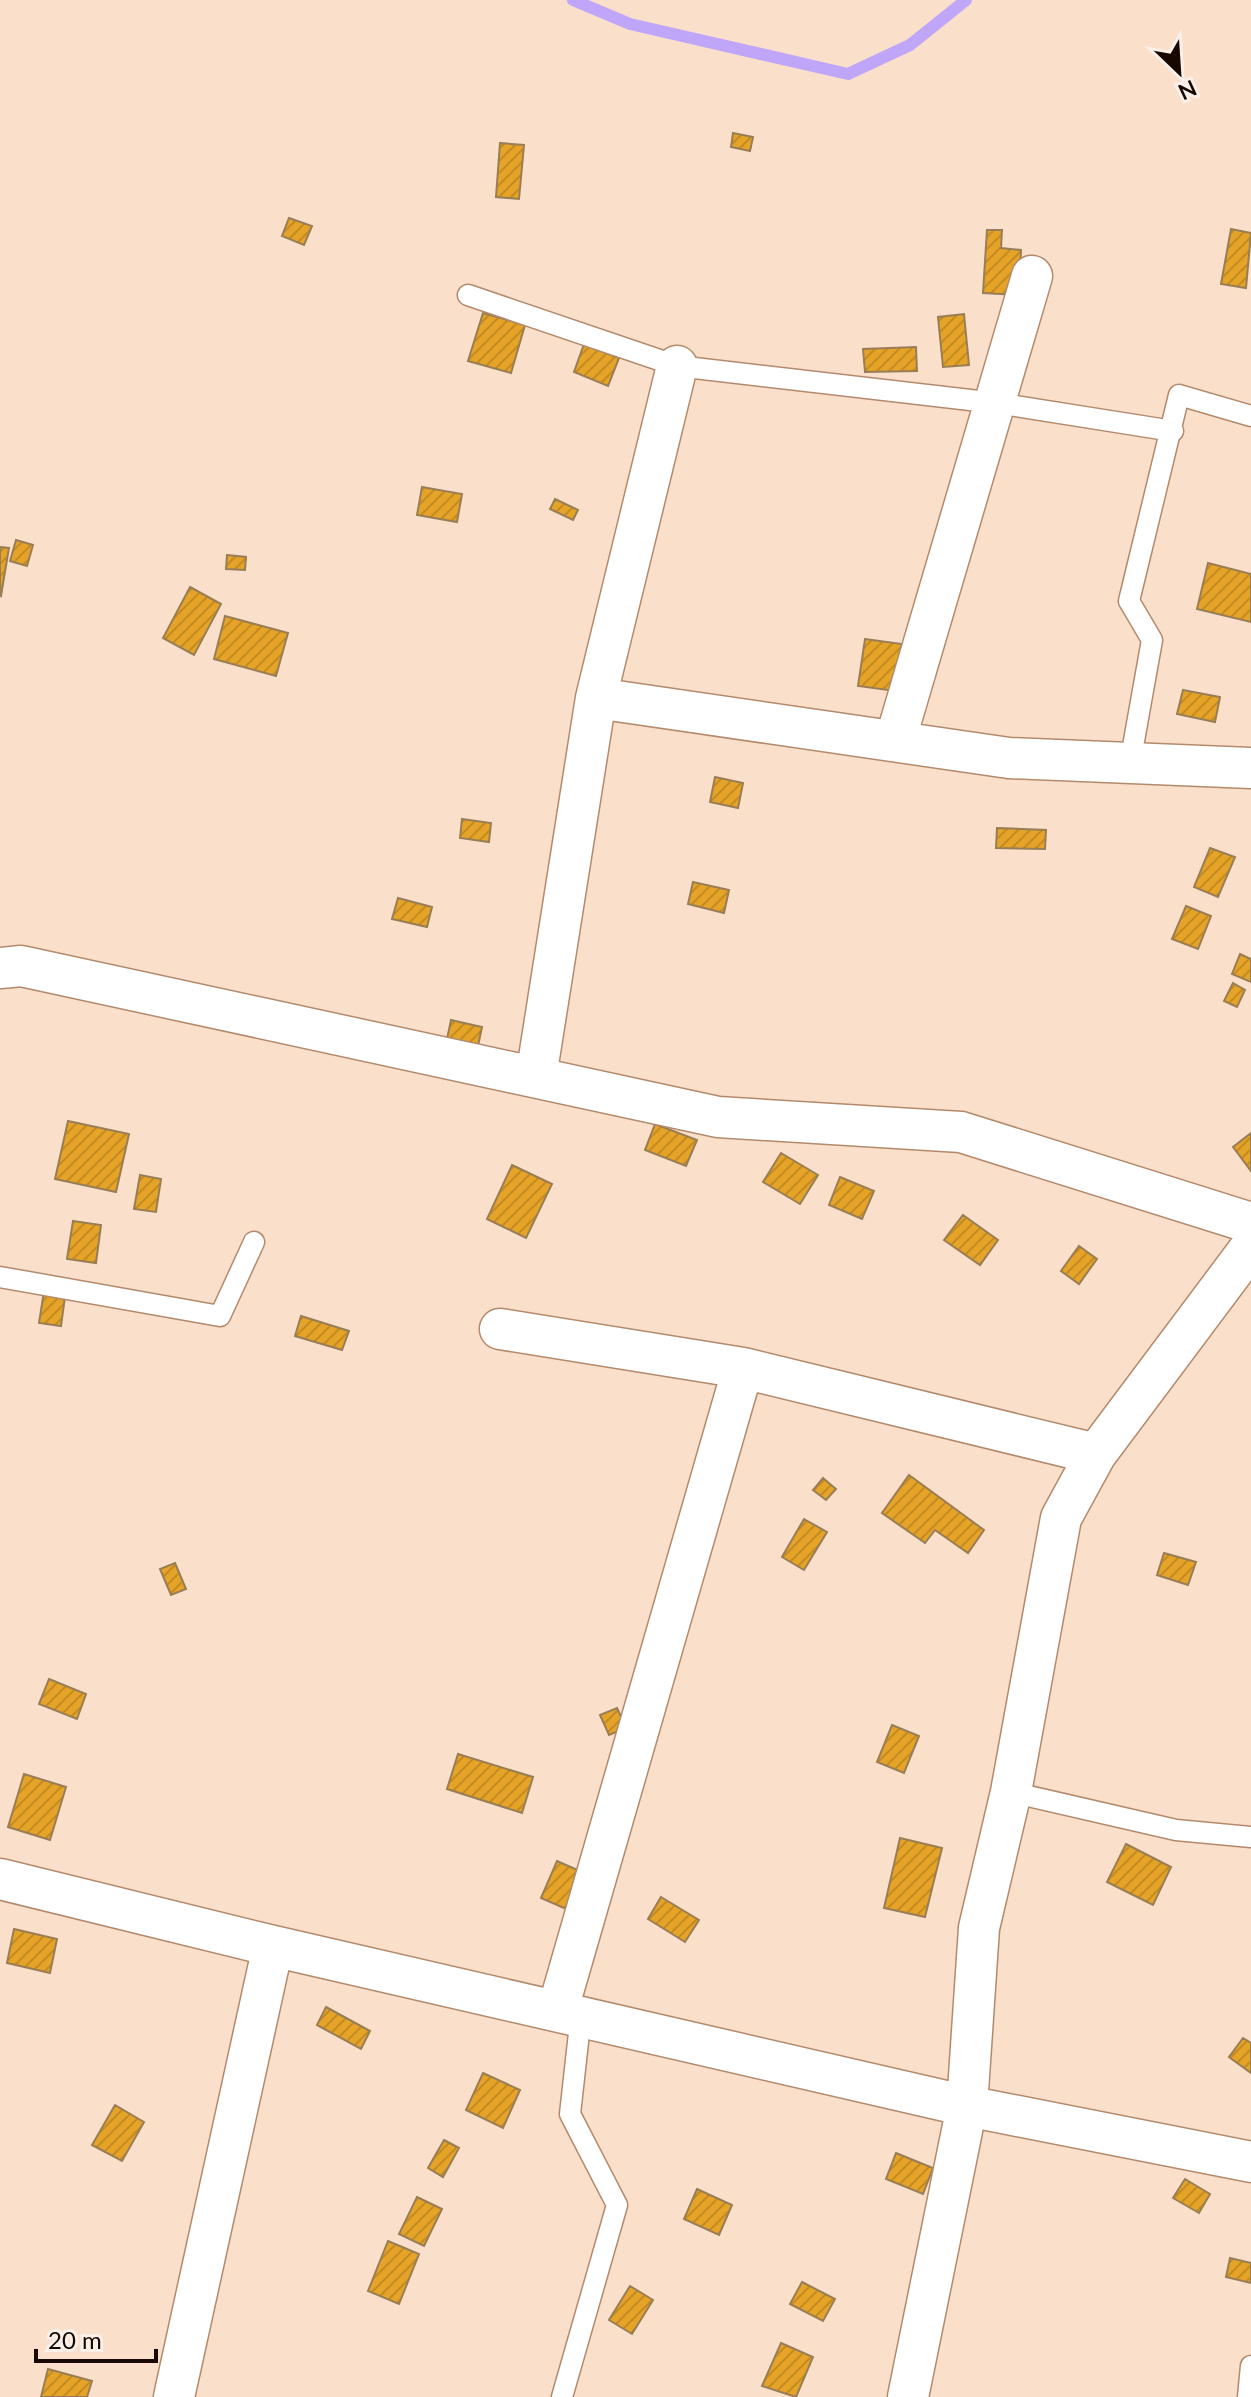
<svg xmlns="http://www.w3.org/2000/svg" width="1251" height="2397" font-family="Lato,sans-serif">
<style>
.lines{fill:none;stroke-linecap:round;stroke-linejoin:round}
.stream{stroke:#bfa6f9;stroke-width:12}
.building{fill:url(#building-hatch);stroke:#997e55;stroke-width:2}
.service-casing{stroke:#b38a6c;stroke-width:23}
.minor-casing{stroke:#b38a6c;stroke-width:43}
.service{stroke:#fff;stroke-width:20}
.minor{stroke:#fff;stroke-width:40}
</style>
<defs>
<pattern id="building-hatch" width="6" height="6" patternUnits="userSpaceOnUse" patternTransform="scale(2)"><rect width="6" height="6" fill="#e5a327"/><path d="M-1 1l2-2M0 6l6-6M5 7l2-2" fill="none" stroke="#c48b21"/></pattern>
</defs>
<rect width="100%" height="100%" fill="#fadfcb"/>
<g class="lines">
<path class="stream" d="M573,0L630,24L848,74L910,45L966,0"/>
</g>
<path class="building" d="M733,133L753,137L750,151L731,147Z
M500,143L524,145L519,199L496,197Z
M289,218L312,226L304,245L282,236Z
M1231,229L1251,233L1246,288L1221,284Z
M987,230H1002L1001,248L1021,250L1019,295L983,293Z
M483,313L525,325L511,373L468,361Z
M964,314L969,365L943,367L938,317Z
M584,344L619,358L608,386L574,372Z
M916,347L917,371L865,372L863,349Z
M422,487L462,494L457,522L417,515Z
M555,499L578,510L573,520L550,509Z
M16,540L33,545L27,566L10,561Z
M0,547L9,548L1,596L0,595Z
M227,555L246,557L245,570L226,569Z
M1208,563L1251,574V622L1197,609Z
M190,587L221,604L194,655L163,638Z
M225,616L288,633L276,676L214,659Z
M865,639L902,644L895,691L858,686Z
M1183,690L1220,697L1215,722L1177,714Z
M715,777L743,783L738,808L710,802Z
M462,819L491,823L489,842L460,838Z
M997,828L1046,830L1045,849L996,848Z
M1210,848L1235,857L1218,897L1194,887Z
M693,882L729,890L724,913L688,904Z
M398,898L432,907L427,927L392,919Z
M1186,906L1211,916L1198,949L1172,939Z
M1240,954L1251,959V982L1232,974Z
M1233,983L1245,990L1237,1007L1224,1001Z
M451,1020L482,1027L478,1046L447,1039Z
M68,1121L129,1134L116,1192L55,1179Z
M655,1124L697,1140L686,1166L645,1150Z
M1251,1133V1171L1233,1147Z
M781,1153L818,1175L800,1204L763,1182Z
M512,1165L552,1184L526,1238L487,1219Z
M140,1175L161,1179L156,1212L134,1209Z
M840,1177L874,1191L862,1219L829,1205Z
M963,1215L998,1240L980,1265L944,1240Z
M73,1221L101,1225L96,1263L67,1259Z
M1079,1246L1097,1259L1079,1284L1061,1271Z
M45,1285L66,1289L61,1326L39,1323Z
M301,1316L349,1331L342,1350L295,1336Z
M909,1475L984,1530L968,1553L935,1530L925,1543L882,1513Z
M823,1478L836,1489L826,1500L813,1490Z
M804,1519L827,1532L804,1570L782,1557Z
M1164,1553L1196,1562L1188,1585L1157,1575Z
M175,1563L186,1589L171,1595L160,1569Z
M49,1679L86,1694L77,1719L39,1704Z
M617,1708L626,1728L609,1735L600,1715Z
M892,1725L919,1736L904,1773L877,1762Z
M458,1754L533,1777L522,1813L447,1789Z
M24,1774L66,1787L50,1840L8,1827Z
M900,1838L942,1848L925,1917L884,1908Z
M1126,1844L1171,1867L1153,1905L1107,1882Z
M557,1861L582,1872L566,1909L541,1898Z
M661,1897L699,1920L685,1942L648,1919Z
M14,1929L57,1939L50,1973L7,1963Z
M326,2007L370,2031L361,2049L317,2025Z
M1243,2038L1251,2043V2073L1229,2057Z
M483,2073L520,2090L503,2128L466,2110Z
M115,2105L144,2122L122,2161L92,2145Z
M444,2140L459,2148L443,2177L428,2168Z
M896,2153L933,2168L923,2194L886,2179Z
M1185,2179L1210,2194L1199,2213L1173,2198Z
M697,2189L732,2205L719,2235L684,2219Z
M417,2197L442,2209L424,2246L399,2234Z
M388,2241L419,2254L399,2304L368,2291Z
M1230,2258L1251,2263V2283L1226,2277Z
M802,2282L835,2299L823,2321L790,2304Z
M630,2286L653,2300L632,2334L609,2320Z
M781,2343L813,2357L796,2397L762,2386Z
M48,2369L92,2381L87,2397H41Z"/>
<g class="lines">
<defs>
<path id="service" d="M468,295L677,366L996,403L1173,431
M1130,763L1152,640L1129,601L1179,395L1251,416
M0,1277L220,1316L254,1242
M1011,1792L1176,1830L1251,1837
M562,2397L617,2205L570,2114L581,2015
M1248,2397L1251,2366"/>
<path id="minor" d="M596,698L1009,758L1251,768
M895,741L1032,276
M0,968L21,966L718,1117L961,1132L1251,1223
M536,1077L596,698L677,366
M500,1329L743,1368L1096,1454
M0,1879L273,1946L967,2106L1251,2162
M558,2009L743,1368
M174,2397L273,1946
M908,2397L967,2106L979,1928L1011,1792L1061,1518L1096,1454L1251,1247"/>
</defs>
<use href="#service" class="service-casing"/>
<use href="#minor" class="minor-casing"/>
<use href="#service" class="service"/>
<use href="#minor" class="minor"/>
</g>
<g transform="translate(1179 72) rotate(155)" stroke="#f9f0e9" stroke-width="6" paint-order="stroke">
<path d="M0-6L14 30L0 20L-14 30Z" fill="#170901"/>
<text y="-12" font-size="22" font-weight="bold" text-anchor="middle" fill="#170901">N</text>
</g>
<path d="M36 2349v12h120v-12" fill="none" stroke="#170901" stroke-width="4"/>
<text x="48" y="2349" font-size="24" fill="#170901" stroke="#f9f0e9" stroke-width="6" paint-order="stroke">20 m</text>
</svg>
